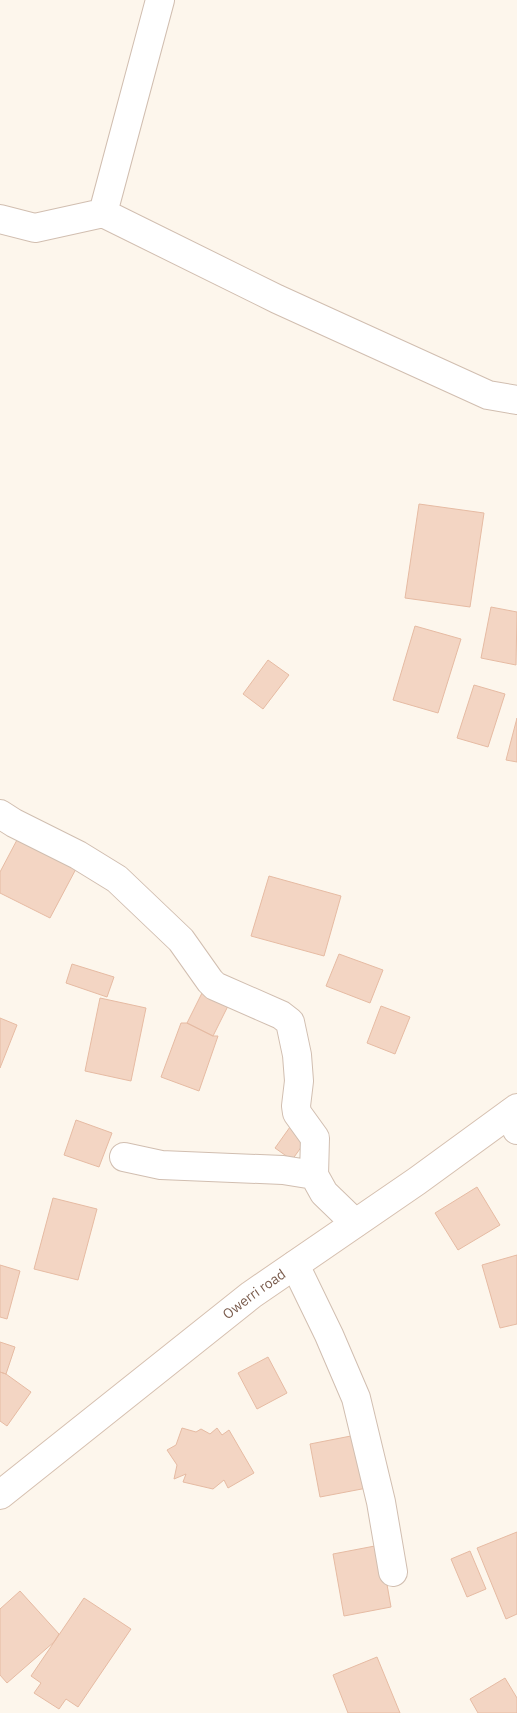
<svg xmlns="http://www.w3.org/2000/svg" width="517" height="1713" font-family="'IBM Plex Sans',sans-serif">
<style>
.building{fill:#f3d5c3;stroke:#e6bba3}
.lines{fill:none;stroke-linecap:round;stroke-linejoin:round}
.minor-casing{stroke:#d1beb0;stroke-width:30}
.secondary-casing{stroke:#d6c0b0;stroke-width:30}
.minor{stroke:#fff;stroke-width:28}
.secondary{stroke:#fff;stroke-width:28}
.labels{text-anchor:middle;stroke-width:4;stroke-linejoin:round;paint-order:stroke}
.street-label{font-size:14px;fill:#7a5c4d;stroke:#fffaf3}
</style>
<rect width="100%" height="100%" fill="#fdf6ec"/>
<path class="building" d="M419,504L484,513L470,607L405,598Z
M491,607L517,612L516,665L481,658Z
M415,626L461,639L438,713L393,700Z
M268,660L289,675L263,709L243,694Z
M474,685L505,694L488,747L457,738Z
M517,718V762L506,760Z
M18,838L77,867L50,918L0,893V872Z
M269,876L341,896L324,956L251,936Z
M339,954L383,970L370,1003L326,986Z
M72,964L114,977L107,997L66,983Z
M202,993L228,1006L213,1036L187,1023Z
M100,998L146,1008L131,1081L85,1071Z
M381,1006L410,1017L395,1054L367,1043Z
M0,1018L17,1025L0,1068Z
M181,1023H187L213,1036H218L199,1091L161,1077Z
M76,1120L112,1133L99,1167L64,1155Z
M290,1127L307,1139L292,1160L275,1148Z
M477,1187L500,1225L458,1250L435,1213Z
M53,1198L97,1209L78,1280L34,1269Z
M517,1255V1324L500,1328L482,1265Z
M0,1265L20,1271L7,1319L0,1317Z
M0,1342L15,1347L6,1374L0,1372Z
M268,1357L287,1393L257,1409L238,1373Z
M0,1372L6,1374L31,1392L7,1426L0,1421Z
M182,1428L196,1432L201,1429L210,1434L217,1428L222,1435L229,1430L254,1473L228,1488L224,1480L213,1489L183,1482L186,1474L174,1479L177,1465L167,1450L176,1445Z
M356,1435L367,1488L320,1497L310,1444Z
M517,1532V1614L506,1619L477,1548Z
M380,1545L391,1607L344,1616L333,1554Z
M470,1551L486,1589L467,1597L451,1559Z
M20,1591L59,1634L54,1642L7,1683L0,1675V1609Z
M84,1598L131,1629L78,1707L66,1699L59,1709L34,1693L41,1683L31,1676Z
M377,1657L400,1713H348L333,1675Z
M505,1678L517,1698V1713H478L470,1699Z"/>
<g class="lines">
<defs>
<path id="minor" d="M103,213L160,0
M0,219L35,228L103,213L277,299L488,395L517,400
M0,814L14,823L78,855L117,879L181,940L210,981L215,986L281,1015L290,1022L297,1055L299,1081L296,1106L297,1113L315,1138L314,1175L324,1193L355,1223
M511,1113L517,1130
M124,1157L161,1165L283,1170L314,1175
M295,1265L329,1335L356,1398L381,1502L393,1572"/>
<g id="secondary">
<path id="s1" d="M0,1495L251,1295L417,1181L517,1108"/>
</g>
</defs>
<use href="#minor" class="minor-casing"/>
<use href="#secondary" class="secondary-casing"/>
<use href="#minor" class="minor"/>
<use href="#secondary" class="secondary"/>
</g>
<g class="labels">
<g class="street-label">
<text dy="5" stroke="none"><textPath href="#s1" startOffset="324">Owerri road</textPath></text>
</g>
</g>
</svg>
